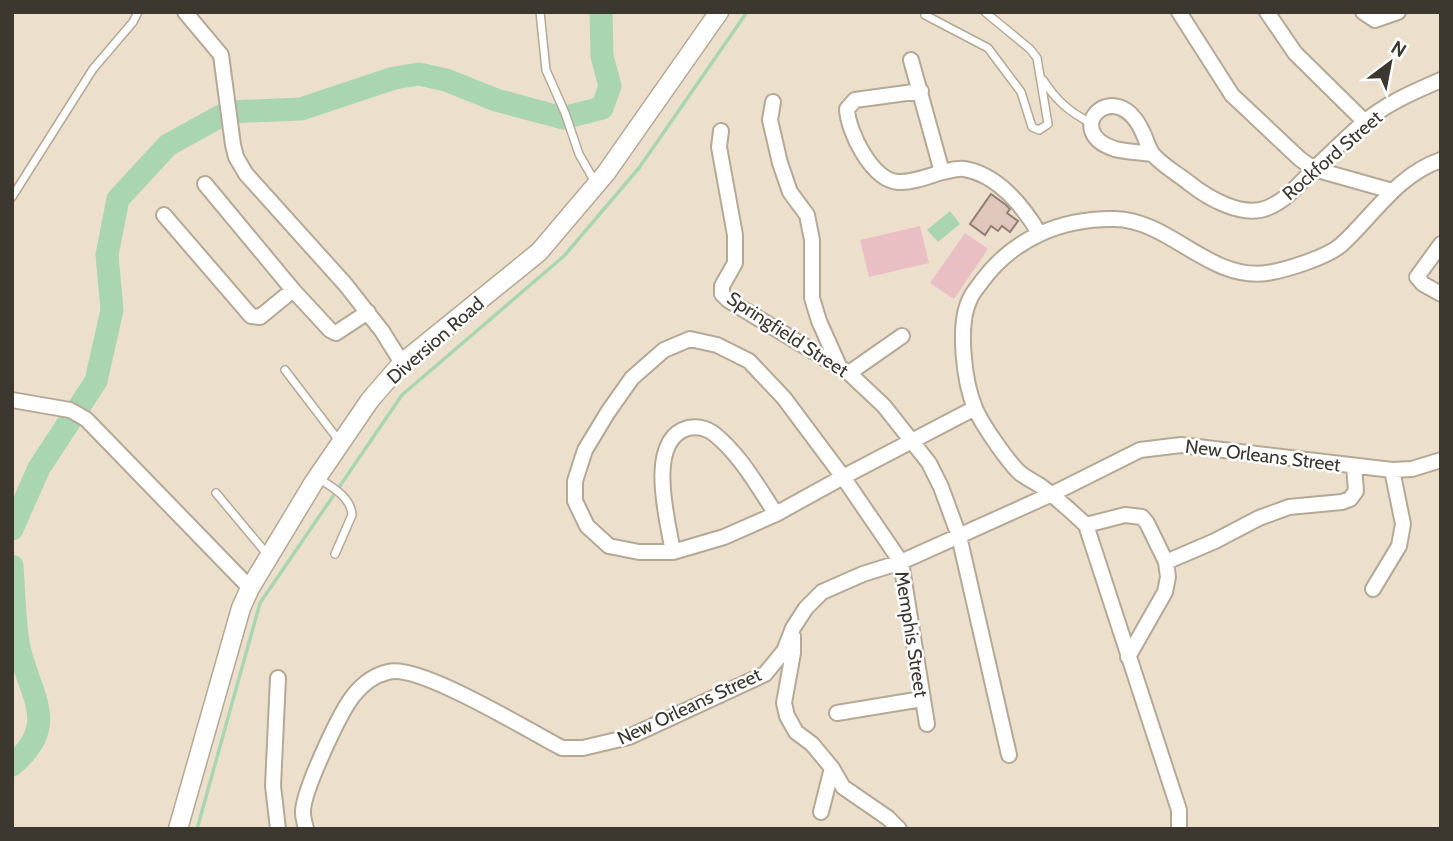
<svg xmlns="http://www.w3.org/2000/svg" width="1453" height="841" font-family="Cabin,sans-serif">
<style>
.green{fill:#eabfc4}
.water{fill:#a9d6b1}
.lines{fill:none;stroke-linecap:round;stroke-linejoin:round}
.stream{stroke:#a9d6b1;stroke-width:3.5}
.river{stroke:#a9d6b1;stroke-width:23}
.building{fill:#dfc7bd;stroke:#927d74;stroke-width:2}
.service-casing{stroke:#b5a996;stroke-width:10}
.minor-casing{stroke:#b5a996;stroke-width:18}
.tertiary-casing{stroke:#b5a996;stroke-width:21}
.service{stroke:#fff;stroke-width:7}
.minor{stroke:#fff;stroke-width:14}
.tertiary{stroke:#fff;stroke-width:18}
.labels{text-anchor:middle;stroke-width:5;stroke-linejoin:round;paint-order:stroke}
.street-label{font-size:19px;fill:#3c372f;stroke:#fff}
</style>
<rect width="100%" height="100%" fill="#ece0cc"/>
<path class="green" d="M920,226L929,263L869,277L860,240Z
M965,233L988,249L954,299L930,283Z"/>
<path class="water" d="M950,211L960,224L938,242L927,230Z"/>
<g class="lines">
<path class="stream" d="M197,829L260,603L402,395L564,256L639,168L747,12"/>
<path class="river" d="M12,529L39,468L96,381L112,310L107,255L118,199L168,145L228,112L301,109L394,78L419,74L446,80L496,100L563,118L602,108L610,86L602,56L601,12
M12,566C14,591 14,617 18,642C27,694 63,723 12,765"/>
</g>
<path class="building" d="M991,194L1006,205L1010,209L1007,213L1018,221L1010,232L1002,226L998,231L991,226L985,235L970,224Z"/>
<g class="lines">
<defs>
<path id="service" d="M540,12L546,70L565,113L579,154L596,184
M925,15L988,48L1021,92L1032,127L1039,130L1048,124L1037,58L1030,49L985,12
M1043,80C1056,100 1069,112 1091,123
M12,197L93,69L133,22L138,12
M285,370L340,442
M318,478C332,487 351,497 352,515L335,554
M216,493L267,554"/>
<path id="minor" d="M185,12L221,55L233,145L236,157L246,174L345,284L382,331L402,363
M1179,12L1232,95L1300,159L1314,169L1392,191
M1267,12L1295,53L1365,122
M1363,12L1375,20L1398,12
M911,60L942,172C949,171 957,168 964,169C997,174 1023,206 1039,233
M921,91L855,100L847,109C848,132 872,180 898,182C912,183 929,176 942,172
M773,102L770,120L780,163L790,192L807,215L812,240V298L819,321L839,366
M721,131L719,147L735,235V263L722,286V294L728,300L849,373L884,406L929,463L941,487L959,536L1009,755
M1152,154C1140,152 1126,152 1115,149C1059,131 1116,72 1143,133C1146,139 1148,147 1152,153C1160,164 1178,174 1189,183C1208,198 1242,218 1267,208C1287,200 1300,183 1315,168C1331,153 1346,138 1362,124C1385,104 1413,92 1441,80
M205,184L293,290L330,330L336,333L368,312
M164,215L251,316L260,317L293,290
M1441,244L1417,277L1423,284L1441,294
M849,373L902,336
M12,400L70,410L86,419L250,588
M1086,525L1125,515L1142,517L1147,523L1166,562L1168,577L1165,592L1128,657
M673,552C668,522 645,440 688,428C697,426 706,428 713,433C740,454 758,487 776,514
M1166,562L1215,541L1259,518L1289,507L1342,502L1350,499L1356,491L1354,466
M1373,589L1399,546L1403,524L1392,470
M793,636V653L784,703L787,716L796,732L812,744L832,768L843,787L888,818L899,829
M278,678L273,786L278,829
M837,713L922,699
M927,724L901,562L843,477L784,398L749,361L717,345L690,339L664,350L632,378L608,412L585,450L575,481V501L587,526L609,546L639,552H673L724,537L776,514L843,477L975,408
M821,812L832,768
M306,829C305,824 303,818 303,813C302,796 324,750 332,733C344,708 358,679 388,672C419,663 529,731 562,748H583L629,737L765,674L784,651L793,628L806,608L822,592L863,574L901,562L1052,494L1140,450L1181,445L1392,470L1412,469L1441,460
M1179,829V810L1086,525C1072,512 1058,499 1042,487C1035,482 1026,478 1020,473C1008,462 981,423 975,408C964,382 957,324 970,299C972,293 978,287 982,281C1014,238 1062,218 1115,219C1170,220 1209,281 1267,273C1287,270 1327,257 1341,245C1374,215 1397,175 1441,160"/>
<path id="tertiary" d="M178,829L241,608L250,588L314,482L370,400L402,363L539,252L606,173L719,12"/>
</defs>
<use href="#service" class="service-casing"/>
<use href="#minor" class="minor-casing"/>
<use href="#tertiary" class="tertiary-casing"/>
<use href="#service" class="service"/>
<use href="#minor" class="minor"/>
<use href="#tertiary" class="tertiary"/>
</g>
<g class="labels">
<g class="street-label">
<text transform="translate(1332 155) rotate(-41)" y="7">Rockford Street</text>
<text transform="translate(788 334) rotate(33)" y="7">Springfield Street</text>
<text transform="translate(435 340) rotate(-41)" y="7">Diversion Road</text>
<text transform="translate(1263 455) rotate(7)" y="7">New Orleans Street</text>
<text transform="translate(912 634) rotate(81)" y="7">Memphis Street</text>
<text transform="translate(689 706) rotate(-25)" y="7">New Orleans Street</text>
</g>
</g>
<rect width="1453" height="841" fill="none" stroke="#3c372f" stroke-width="28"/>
<g transform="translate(1390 63) rotate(32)" stroke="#ffffff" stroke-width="5" paint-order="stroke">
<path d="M0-5L12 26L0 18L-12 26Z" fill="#3c372f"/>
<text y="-10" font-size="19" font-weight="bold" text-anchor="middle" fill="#3c372f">N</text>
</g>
</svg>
